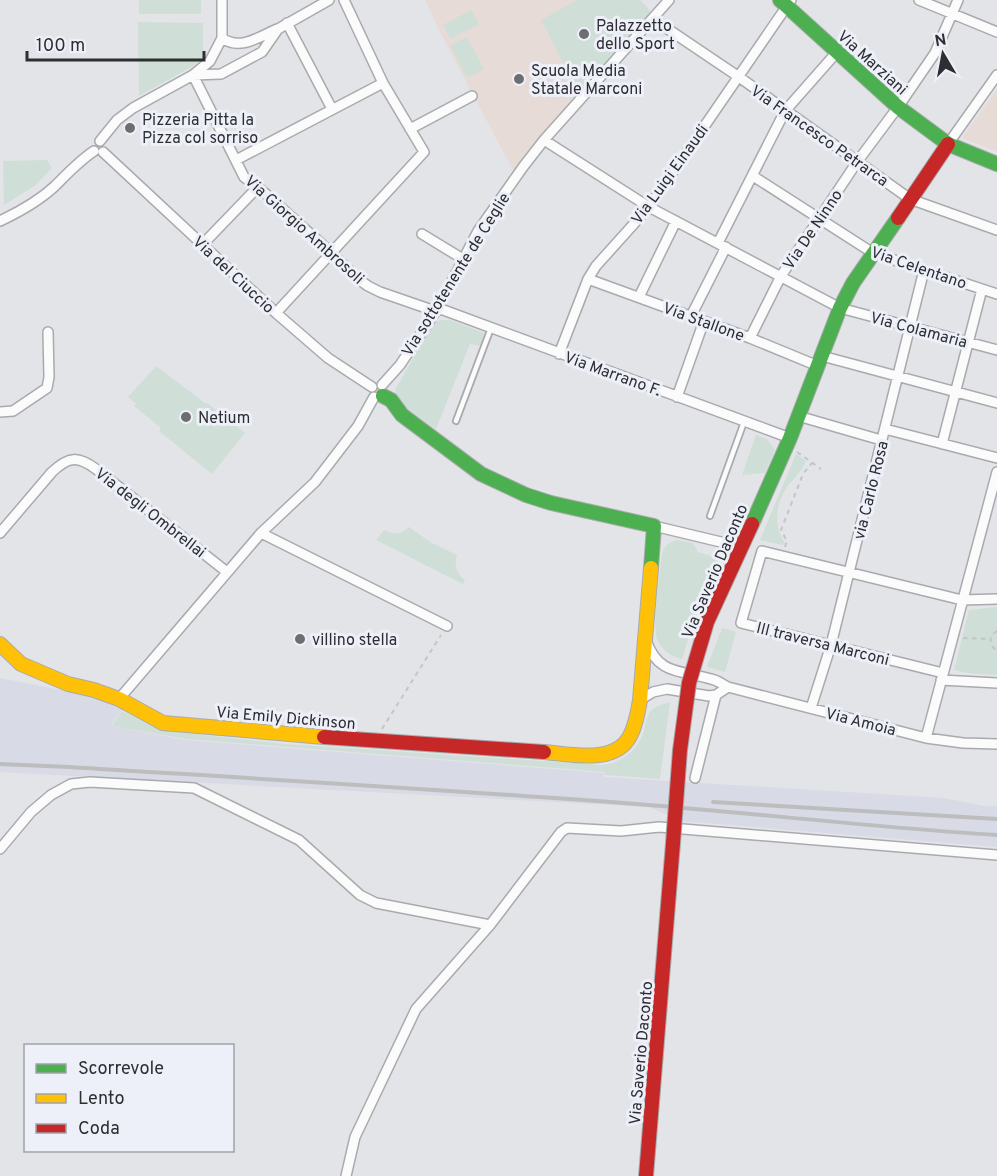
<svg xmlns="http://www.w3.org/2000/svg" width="997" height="1176" font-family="Overpass,sans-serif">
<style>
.built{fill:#d8dae5}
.education{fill:#e6dbd6}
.green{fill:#cfded7}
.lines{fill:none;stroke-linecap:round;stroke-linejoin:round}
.lane-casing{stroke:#a9aaad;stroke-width:8}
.street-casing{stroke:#a9aaad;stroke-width:12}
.fast-casing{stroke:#a9aaad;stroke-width:16}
.slow-casing{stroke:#a9aaad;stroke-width:16}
.jam-casing{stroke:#a9aaad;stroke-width:16}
.path{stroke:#c4c5c6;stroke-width:2;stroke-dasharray:4.5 4.5;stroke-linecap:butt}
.lane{stroke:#fbfbfc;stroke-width:4.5}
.street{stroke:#fbfbfc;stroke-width:9}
.fast{stroke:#4caf50;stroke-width:14}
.slow{stroke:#ffc107;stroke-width:14}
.jam{stroke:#c62828;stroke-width:14}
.rail{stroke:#bdbdbe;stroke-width:4}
.jam-bridge-casing{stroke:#a9aaad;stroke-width:16;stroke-linecap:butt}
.jam-bridge{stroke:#c62828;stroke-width:14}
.poi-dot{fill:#6d6e71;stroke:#edf0f9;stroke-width:2}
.labels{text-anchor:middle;stroke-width:6;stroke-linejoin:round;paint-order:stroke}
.poi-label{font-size:16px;fill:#2d2e31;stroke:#edf0f9;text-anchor:start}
.street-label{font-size:16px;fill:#2d2e31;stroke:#edf0f9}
</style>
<rect width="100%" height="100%" fill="#e3e4e8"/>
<path class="built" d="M0,678L80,694L91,693L123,708L111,726L185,740L604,773V777L944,798L984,806H997V847L681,821L649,807L0,772Z"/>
<path class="education" d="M425,0H577L541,20L578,92L514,172L445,42Z
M997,89V152L962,138Z"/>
<path class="green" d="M139,0H201V14H139Z
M577,0H640C645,5 651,8 650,16L578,92L541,20Z
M471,10L479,24L450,39L443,25Z
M138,22L203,23V57L193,66L139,96Z
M467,37L484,69L467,78L450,45Z
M47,160L52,168L36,185L4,205L3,161Z
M443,320H450L484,333L480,346L470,344L436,429L400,403L397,399L395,390L431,327L438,321Z
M156,366L205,403H207L245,433L212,474L159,431L161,428L134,406L136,404L128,397Z
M756,435L767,439L775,450L765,473L742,475Z
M796,454L806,461C802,470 798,474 792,481C777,497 771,524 785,543L783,545L760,540Z
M409,527L430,542L457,555C454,566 456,573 465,580L463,584L376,540L384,530C394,535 401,535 409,527Z
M678,540L693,543L698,552L724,560L692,627L682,659C671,656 662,651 657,639C652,627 660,570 662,554C665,545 669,542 678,540Z
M997,607V675L968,673L954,670L969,610Z
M722,628L736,632L725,672L707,667Z
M670,702L660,779L605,775V772L186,739L112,726L122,711L153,727L174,732L286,744L602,765C622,763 638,750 644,731C646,723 646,716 652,710C657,705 663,704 670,702Z"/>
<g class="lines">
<defs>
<path id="lane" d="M456,421L491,328
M710,516L744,422"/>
<path id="street" d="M919,0L997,32
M653,19L739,77L910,199L997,230
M287,23L332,109
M222,38C240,51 259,37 277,29
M193,75L244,177L258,187L325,247L358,279L368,286L380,292L435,311
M193,75L210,61L222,38V0
M410,129L472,96
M544,140L649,207L840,308L997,350
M100,141L117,120L133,108L193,75L221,74L262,52L278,29L329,0
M948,144L997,75
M103,152L276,313L328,358L372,387
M236,160L383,83
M753,176L873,253L997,294
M0,221C19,212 40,200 55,186C68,173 79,161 94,151
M422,234L463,259
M718,243L785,111L837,52
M202,245L258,187
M588,279L750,338L818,366
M639,297L676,221
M438,308L790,438
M276,313L424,152L383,83L344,0
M691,316L726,247
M750,338L781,276L857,162L898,107L935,53L958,0
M559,354L588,279L596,266L649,207L791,0
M822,356L997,403
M382,385L400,365L438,308L478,231L523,167L544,140L669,0
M677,397L704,321
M0,412L13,411L47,388L49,377L48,332
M798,416L881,440
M885,429L997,458
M942,444L982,289
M654,526L725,543
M0,533L52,472C69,456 78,456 96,469L227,572
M261,533L447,626
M646,640C658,676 682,670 711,679C717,680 722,684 728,687L926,738L963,743L997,744
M943,673L741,623L762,551L962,600L997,599
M941,680L997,683
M119,699L261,533L315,482L358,426L374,397
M640,700L653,692L667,689L709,696L716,695L728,687
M811,708L831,645L924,270
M926,738L997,472
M695,778L716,695
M0,849L31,812L51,795L71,784L90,782L194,788L299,840L360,895L376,903L490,925
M346,1176L355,1137L416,1009L490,925L561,832L567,828L621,831L659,827L997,855"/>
<path id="fast" d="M780,0L898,107L948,144L997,164
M383,396L391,400L402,415L481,474L526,495L551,503L654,526L651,568
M752,524L790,438L840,308L853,283L898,218"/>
<path id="slow" d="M0,644L21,664L68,684L94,690L119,699L163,723L324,737
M544,752C570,754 615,765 630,736C636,725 638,712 640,700L651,568"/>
<path id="jam" d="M898,218L948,144
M324,737L544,752
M646,1176L673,843"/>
</defs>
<use href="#lane" class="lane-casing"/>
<use href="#street" class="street-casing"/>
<use href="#fast" class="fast-casing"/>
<use href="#slow" class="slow-casing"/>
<use href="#jam" class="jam-casing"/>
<path class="path" d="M797,452L821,469
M785,547L787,541L781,530L803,474L812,463
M997,631C988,636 989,645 997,651
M963,638L990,639
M382,729L441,635"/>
<use href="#lane" class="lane"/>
<use href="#street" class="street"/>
<use href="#fast" class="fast"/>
<use href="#slow" class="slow"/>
<use href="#jam" class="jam"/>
<path class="rail" d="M0,764L69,767C262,779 455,790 648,805C764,814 880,828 997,835
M713,802L997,819"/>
<defs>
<path id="jam-bridge" d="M673,843L680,750L689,683L707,622L752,524"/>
</defs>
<use href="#jam-bridge" class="jam-bridge-casing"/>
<use href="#jam-bridge" class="jam-bridge"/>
</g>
<g class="poi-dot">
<circle cx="584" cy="34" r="6"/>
<circle cx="519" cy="79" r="6"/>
<circle cx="130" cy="128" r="6"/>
<circle cx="186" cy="417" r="6"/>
<circle cx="300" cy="639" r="6"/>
</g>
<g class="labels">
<g class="poi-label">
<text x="596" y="31">Palazzetto<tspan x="596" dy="18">dello Sport</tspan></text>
<text x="531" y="76">Scuola Media<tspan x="531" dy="18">Statale Marconi</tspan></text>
<text x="142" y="125">Pizzeria Pitta la<tspan x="142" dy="18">Pizza col sorriso</tspan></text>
<text x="198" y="423">Netium</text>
<text x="312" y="645">villino stella</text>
</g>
<g class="street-label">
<text transform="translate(873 62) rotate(42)" y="6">Via Marziani</text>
<text transform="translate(820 135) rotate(35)" y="6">Via Francesco Petrarca</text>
<text transform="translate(669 174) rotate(-54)" y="6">Via Luigi Einaudi</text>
<text transform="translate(305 229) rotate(42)" y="6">Via Giorgio Ambrosoli</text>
<text transform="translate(812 229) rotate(-56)" y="6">Via De Ninno</text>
<text transform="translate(919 267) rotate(19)" y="6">Via Celentano</text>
<text transform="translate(234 274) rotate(43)" y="6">Via del Ciuccio</text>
<text transform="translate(455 274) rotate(-58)" y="6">Via sottotenente de Ceglie</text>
<text transform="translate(704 321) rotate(20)" y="6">Via Stallone</text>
<text transform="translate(919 329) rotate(15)" y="6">Via Colamaria</text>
<text transform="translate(613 373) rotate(20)" y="6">Via Marrano F.</text>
<text transform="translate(870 490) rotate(-76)" y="6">via Carlo Rosa</text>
<text transform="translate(151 512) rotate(38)" y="6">Via degli Ombrellai</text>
<text transform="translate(714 571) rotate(-67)" y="6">Via Saverio Daconto</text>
<text transform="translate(823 643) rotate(14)" y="6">III traversa Marconi</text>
<text transform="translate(286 717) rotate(5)" y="6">Via Emily Dickinson</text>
<text transform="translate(861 721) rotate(14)" y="6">Via Amoia</text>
<text transform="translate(640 1053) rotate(-85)" y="6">Via Saverio Daconto</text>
</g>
</g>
<rect x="24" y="1044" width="210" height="108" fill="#edf0f9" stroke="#a0a2a9" stroke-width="1.5"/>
<rect x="36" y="1064" width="30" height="9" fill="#4caf50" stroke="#a0a2a9" stroke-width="1.5"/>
<text x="78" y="1074" font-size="18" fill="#2d2e31">Scorrevole</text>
<rect x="36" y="1094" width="30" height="9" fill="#ffc107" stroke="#a0a2a9" stroke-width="1.5"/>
<text x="78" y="1104" font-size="18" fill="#2d2e31">Lento</text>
<rect x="36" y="1124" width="30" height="9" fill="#c62828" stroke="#a0a2a9" stroke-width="1.5"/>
<text x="78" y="1134" font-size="18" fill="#2d2e31">Coda</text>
<g transform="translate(943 54) rotate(350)" stroke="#edf0f9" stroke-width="4.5" paint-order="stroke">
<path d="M0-4.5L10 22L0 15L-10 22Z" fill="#2d2e31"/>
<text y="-9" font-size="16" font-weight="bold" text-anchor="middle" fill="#2d2e31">N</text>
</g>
<path d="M27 51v9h177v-9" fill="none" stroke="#2d2e31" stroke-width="3"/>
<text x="36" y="51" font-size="18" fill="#2d2e31" stroke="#edf0f9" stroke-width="4.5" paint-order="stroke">100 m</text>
</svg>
